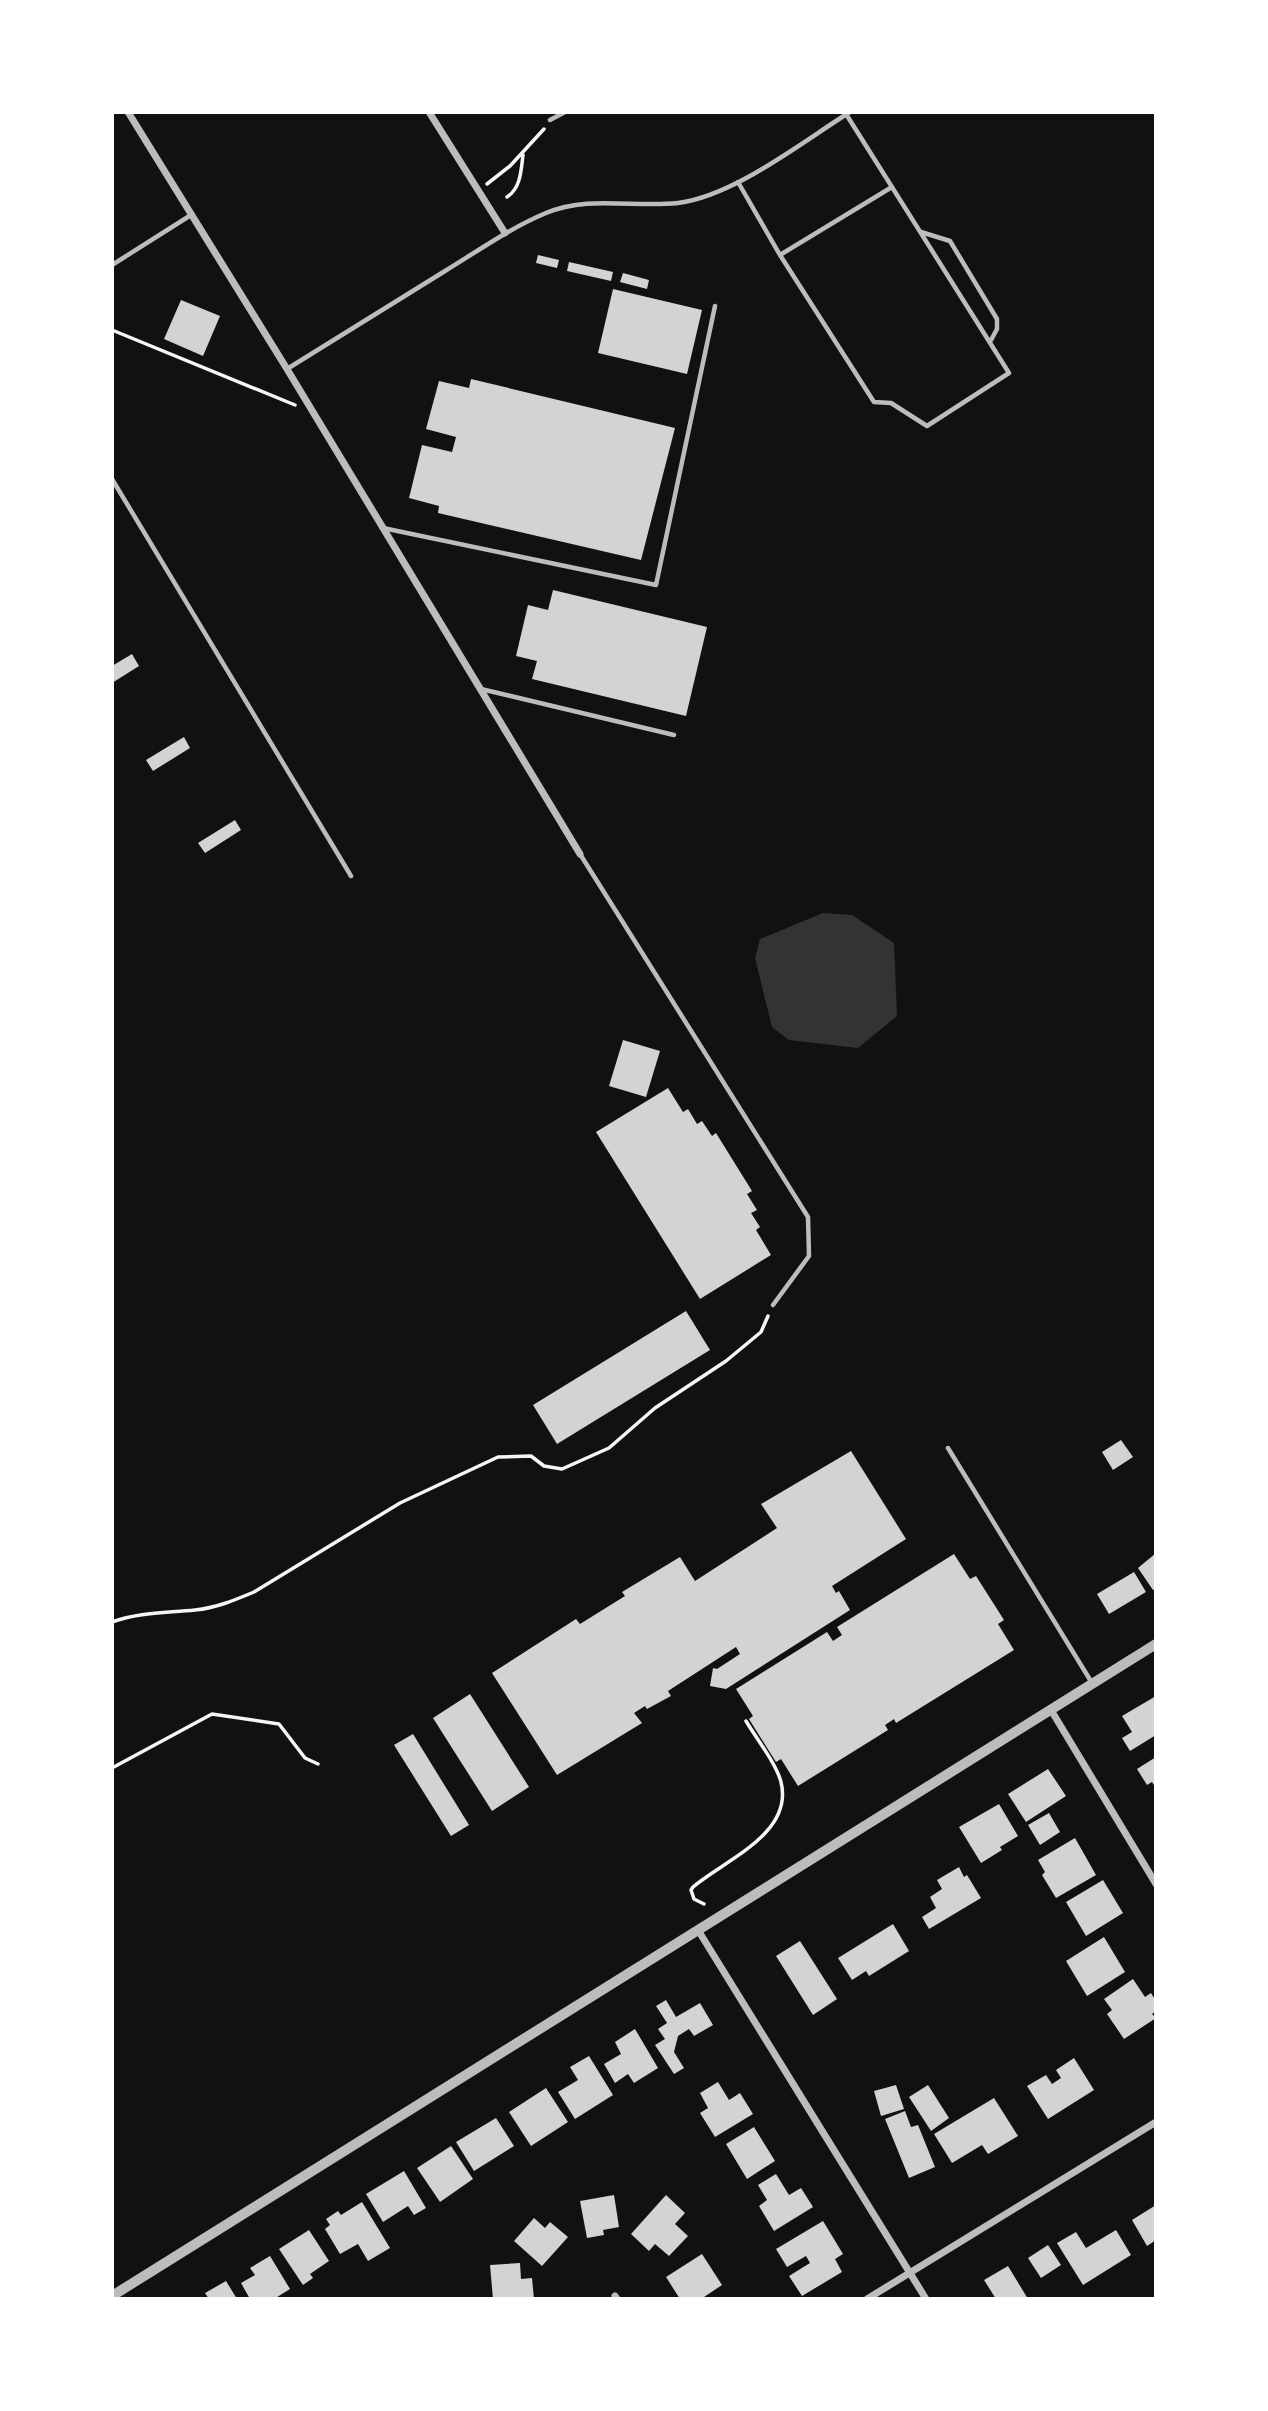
<svg xmlns="http://www.w3.org/2000/svg" width="1268" height="2411" font-family="'Open Sans',sans-serif">
<style>
.water{fill:#333}
.building{fill:#d3d3d3}
.lines{fill:none;stroke-linecap:round;stroke-linejoin:round}
.path{stroke:#f5f5f5;stroke-width:3.5}
.service{stroke:#bcbcbc;stroke-width:4.5}
.minor{stroke:#bcbcbc;stroke-width:7}
.tertiary{stroke:#bcbcbc;stroke-width:10}
</style>
<rect width="100%" height="100%" fill="#111"/>
<path class="water" d="M823,913L852,915L894,943L897,1016L858,1048L789,1040L772,1027L755,958L760,939Z"/>
<path class="building" d="M538,255L559,260L557,268L536,263Z
M569,262L613,272L611,281L567,271Z
M623,273L649,280L647,289L620,282Z
M613,289L702,310L687,374L598,353Z
M181,300L220,316L203,356L164,339Z
M471,379L675,428L641,560L438,513L439,506L409,498L422,445L452,452L456,437L426,429L439,381L469,388Z
M553,590L707,627L686,716L532,679L537,661L516,656L528,605L548,610Z
M132,654L139,666L112,683V666Z
M184,737L190,748L153,771L146,760Z
M235,820L241,830L205,853L198,843Z
M623,1040L660,1051L646,1097L609,1086Z
M668,1088L683,1112L688,1109L697,1124L702,1121L712,1136L716,1133L752,1191L747,1194L757,1210L751,1213L760,1227L756,1230L771,1255L700,1299L596,1132Z
M686,1311L710,1350L557,1444L533,1405Z
M1121,1440L1133,1457L1113,1470L1102,1452Z
M851,1451L906,1539L832,1586L836,1593L839,1591L850,1610L726,1689L710,1686L713,1668L717,1669L740,1654L736,1647L668,1691L671,1696L647,1709L645,1706L634,1713L642,1723L557,1775L492,1673L576,1619L580,1624L625,1596L622,1592L680,1557L695,1581L777,1528L761,1504Z
M1156,1553V1589L1153,1590L1138,1568Z
M954,1554L970,1579L976,1576L1004,1620L998,1624L1014,1650L896,1723L894,1719L885,1725L888,1730L798,1786L781,1759L776,1762L749,1719L753,1716L736,1689L827,1632L833,1641L842,1635L837,1627Z
M1134,1572L1146,1592L1109,1614L1097,1594Z
M470,1694L529,1787L492,1811L433,1718Z
M1156,1696V1735L1130,1751L1122,1738L1132,1732L1122,1716Z
M413,1734L469,1825L451,1836L394,1745Z
M1156,1757V1788L1152,1782L1147,1785L1137,1769Z
M1048,1769L1066,1796L1026,1822L1008,1794Z
M999,1804L1018,1836L1000,1847L1002,1850L981,1863L959,1827Z
M1049,1813L1060,1832L1040,1845L1028,1825Z
M1075,1838L1096,1875L1056,1898L1042,1875L1045,1872L1038,1860Z
M959,1867L964,1877L967,1875L981,1898L929,1929L922,1917L936,1908L930,1897L942,1889L937,1880Z
M1103,1880L1123,1913L1086,1936L1066,1902Z
M893,1924L909,1951L869,1976L866,1971L852,1980L838,1958Z
M1104,1937L1125,1972L1087,1996L1066,1961Z
M800,1941L837,1999L813,2015L776,1956Z
M1133,1979L1145,1997L1151,1993L1156,2001V2011L1152,2014L1156,2018L1124,2039L1107,2014L1112,2010L1104,1999Z
M666,2000L676,2017L700,2003L713,2025L694,2036L689,2029L678,2036L674,2052L684,2068L674,2074L655,2045L665,2039L658,2029L667,2023L656,2006Z
M635,2029L658,2068L634,2083L628,2074L615,2083L604,2064L621,2054L615,2042Z
M589,2056L613,2095L575,2119L558,2092L578,2080L570,2067Z
M1074,2058L1094,2090L1048,2119L1027,2086L1046,2075L1052,2084L1061,2078L1056,2070Z
M718,2082L729,2100L740,2093L753,2114L715,2137L700,2113L708,2108L700,2093Z
M896,2085L904,2109L881,2116L874,2091Z
M928,2085L949,2118L931,2131L909,2097Z
M546,2088L568,2122L531,2146L509,2112Z
M994,2098L1018,2136L988,2154L982,2145L952,2163L934,2134Z
M905,2111L911,2127L918,2125L935,2167L909,2178L885,2119Z
M496,2118L514,2146L474,2171L456,2142Z
M754,2127L775,2161L747,2179L726,2144Z
M451,2146L473,2179L440,2202L417,2168Z
M404,2171L426,2208L414,2215L408,2206L383,2222L366,2194Z
M776,2174L789,2195L801,2188L813,2207L774,2231L759,2206L767,2200L758,2185Z
M614,2195L619,2227L603,2230L604,2235L587,2238L580,2201Z
M666,2195L685,2213L675,2224L688,2236L669,2256L655,2244L649,2251L631,2234Z
M362,2202L390,2248L368,2261L358,2244L340,2254L325,2229L330,2225L326,2219L338,2211L341,2215Z
M1156,2205V2240L1147,2246L1132,2220Z
M534,2218L545,2228L550,2222L568,2237L542,2266L514,2241Z
M823,2221L843,2254L835,2259L842,2272L802,2296L789,2276L810,2263L806,2256L787,2267L776,2249Z
M309,2230L329,2261L310,2274L313,2278L303,2285L279,2249Z
M1116,2230L1131,2255L1083,2285L1057,2243L1076,2232L1086,2248Z
M1048,2245L1061,2265L1041,2278L1028,2258Z
M702,2254L722,2285L701,2299H680L666,2277Z
M270,2256L290,2289L274,2299H250L241,2283L255,2275L250,2268Z
M520,2263L521,2279L532,2278L534,2299H493L490,2265Z
M1008,2266L1028,2299H996L984,2280Z
M226,2281L237,2299H209L205,2293Z"/>
<g class="lines">
<path class="path" d="M487,184L510,166L544,129
M507,197C521,188 521,170 523,155
M112,330L295,405
M112,1622C139,1612 167,1613 195,1610C216,1608 235,1600 254,1592L400,1503L498,1457L531,1456L544,1466L562,1469L609,1448L655,1408L726,1361L761,1332L768,1316
M112,1768L212,1714L279,1724L305,1758L318,1764
M704,1904L694,1899L691,1890L693,1887C723,1861 794,1834 781,1782C776,1763 756,1738 746,1721"/>
<path class="service" d="M846,114L1009,373L927,426L891,403L874,402L780,255L892,187
M550,120L565,112
M738,182L780,255
M921,232L950,241L997,319V329L990,342
M112,265L191,215
M287,369C340,336 392,304 445,271C478,251 510,228 546,213C588,195 634,208 678,203C734,196 802,142 850,112
M112,479L351,876
M383,528L656,585L715,306
M481,689L674,735
M580,854L808,1217L809,1256L773,1305
M948,1448L1092,1683"/>
<path class="minor" d="M128,112L287,369L580,854
M429,112L505,233
M1051,1710L1156,1884
M698,1930L926,2299
M615,2296L617,2299
M867,2299L1156,2122"/>
<path class="tertiary" d="M112,2296L1156,1644"/>
</g>
<rect width="1268" height="2411" fill="none" stroke="#ffffff" stroke-width="228"/>
</svg>
